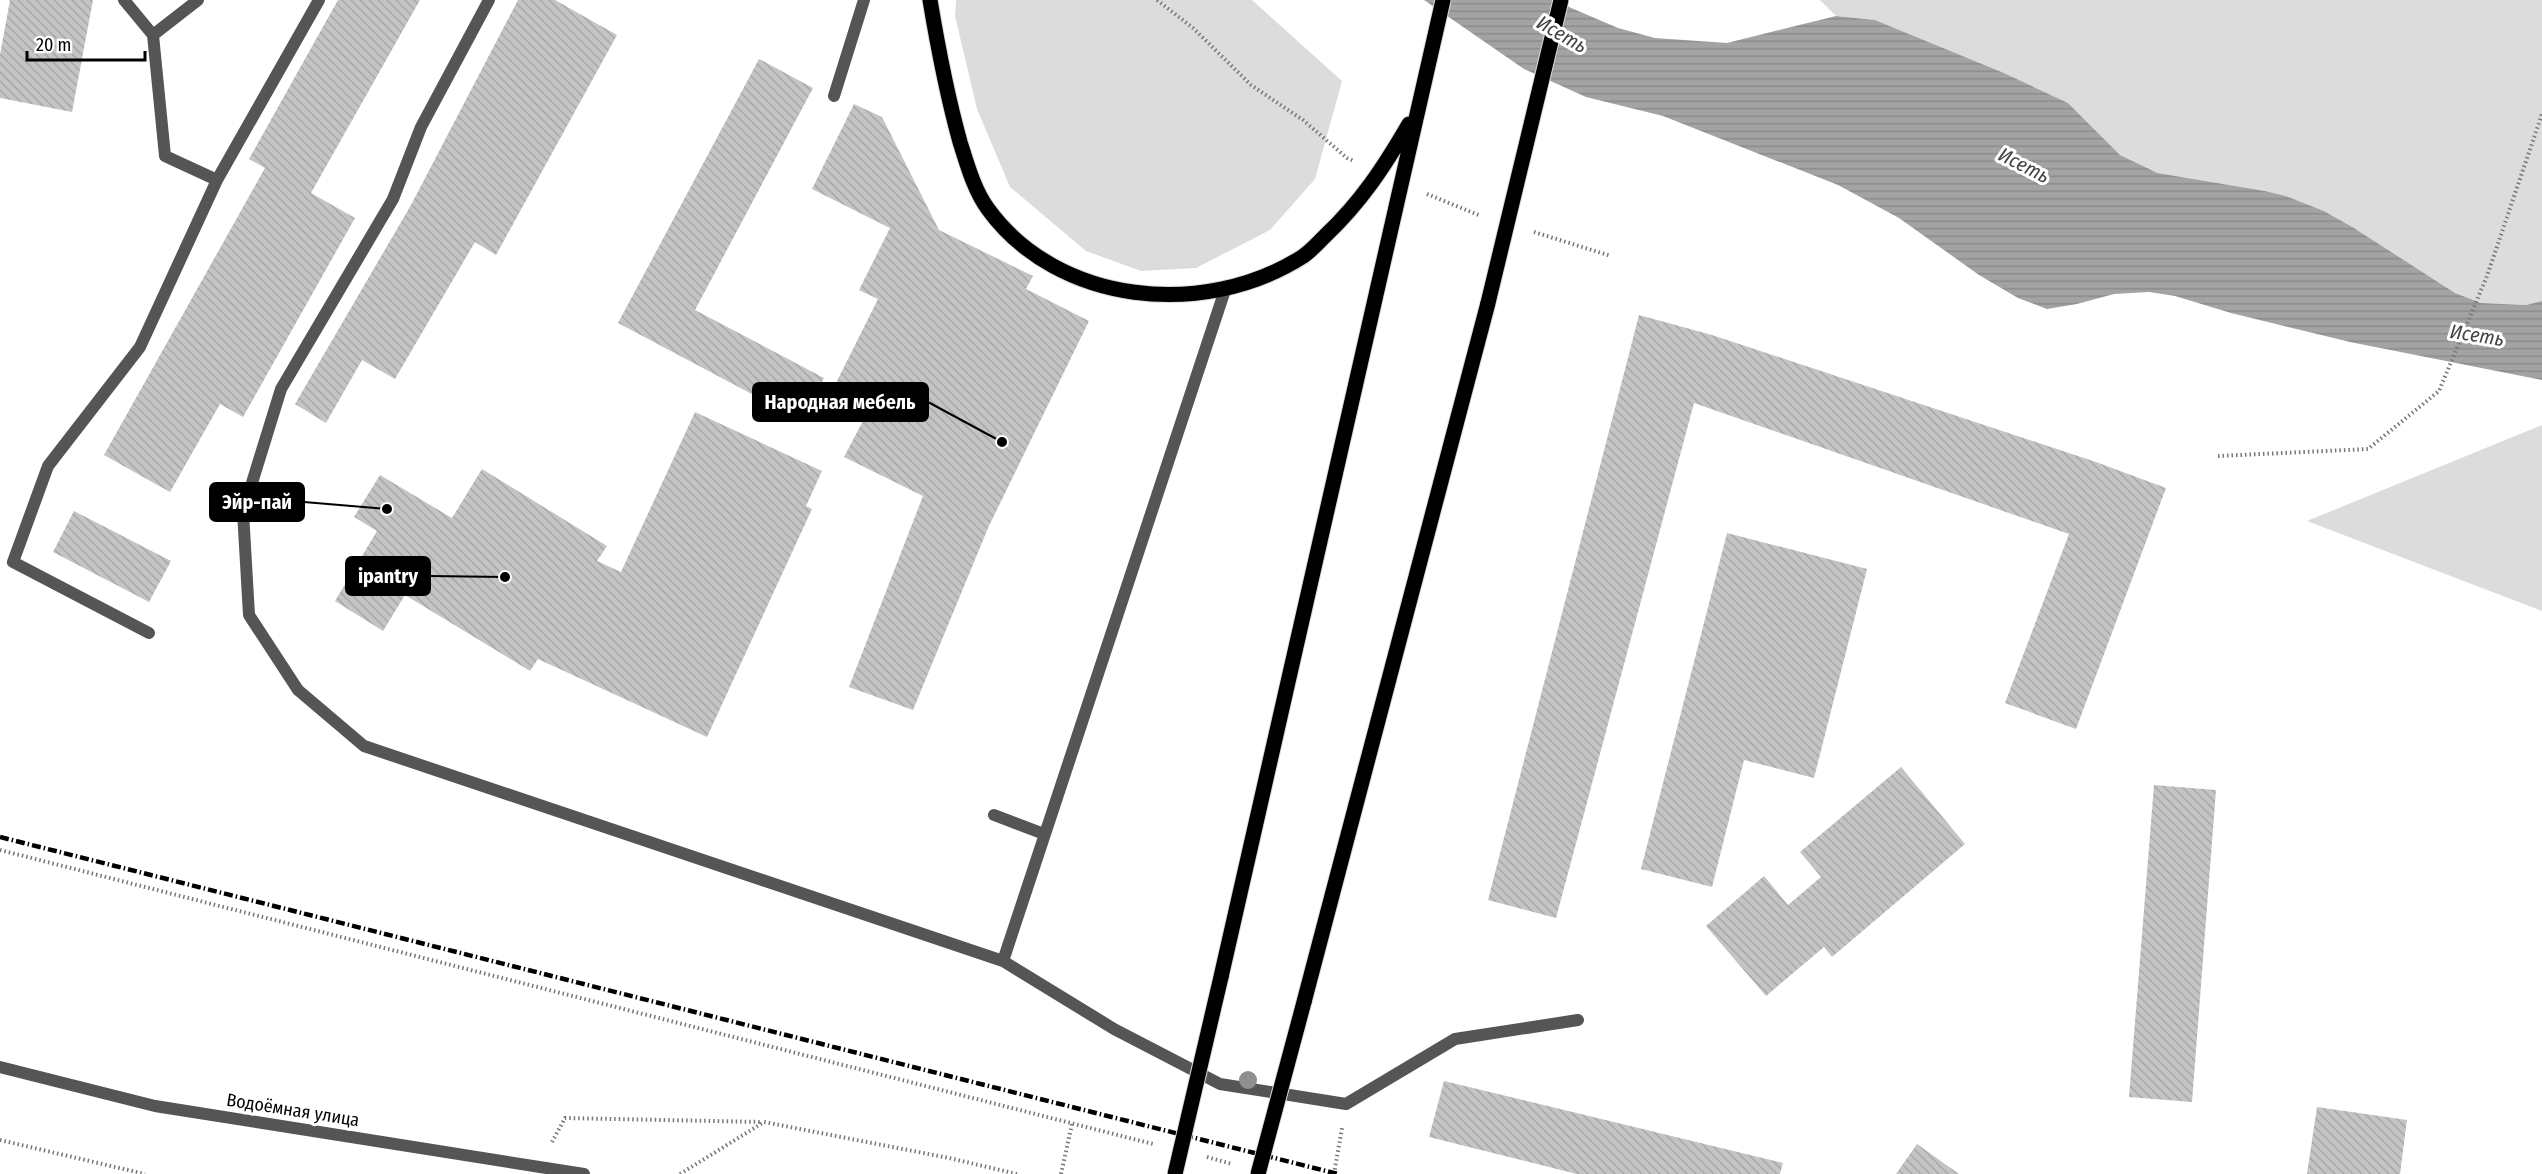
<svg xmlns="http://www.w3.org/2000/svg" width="2542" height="1174" font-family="'Fira Sans Condensed',sans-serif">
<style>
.green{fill:#dcdcdc}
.water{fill:url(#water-rules)}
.building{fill:url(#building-back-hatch)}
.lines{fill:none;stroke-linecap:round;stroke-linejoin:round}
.primary-casing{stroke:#dbdbdb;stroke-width:17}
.path{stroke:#777;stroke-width:4;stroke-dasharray:1.5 3;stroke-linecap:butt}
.lane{stroke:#555;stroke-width:12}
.street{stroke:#555;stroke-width:12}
.primary{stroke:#000;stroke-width:15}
.rail{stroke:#000;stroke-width:4.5;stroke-dasharray:9 3 1.5 3;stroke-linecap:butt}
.primary-bridge-casing{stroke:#dbdbdb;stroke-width:17;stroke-linecap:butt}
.primary-bridge{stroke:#000;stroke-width:15}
.tree{fill:#8f8f8f}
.labels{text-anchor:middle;stroke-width:6;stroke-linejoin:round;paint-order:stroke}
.street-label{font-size:18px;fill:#000;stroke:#fff}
.water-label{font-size:20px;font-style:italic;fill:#444;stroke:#fff}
.leader{fill:none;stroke:#000;stroke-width:2}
.callout-dot{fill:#000;stroke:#fff;stroke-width:2}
.callout{fill:#000;stroke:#000;stroke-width:2}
.callout-label{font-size:20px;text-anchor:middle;font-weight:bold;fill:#fff}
</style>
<defs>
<pattern id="water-rules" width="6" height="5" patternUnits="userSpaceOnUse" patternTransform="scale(1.5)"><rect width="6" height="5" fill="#a3a3a3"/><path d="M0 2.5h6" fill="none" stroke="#8b8b8b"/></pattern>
<pattern id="building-back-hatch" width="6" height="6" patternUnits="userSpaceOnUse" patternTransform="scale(1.5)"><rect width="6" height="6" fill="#c4c4c4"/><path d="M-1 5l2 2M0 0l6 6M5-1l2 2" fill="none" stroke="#a7a7a7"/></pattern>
</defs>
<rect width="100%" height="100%" fill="#fff"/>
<path class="green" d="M956,0H1252L1342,81L1315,179L1270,230L1196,268L1141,271L1086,251L1010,187L977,109L955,16Z
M1820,0H2542V301L2526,305L2481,303L2455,293L2354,228L2324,211L2286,196L2265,191L2159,173L2120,155L2068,103L2004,73L1875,20L1836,16Z
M2542,425V611L2307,521Z"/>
<path class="water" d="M1424,0H1560L1569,7L1618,28L1655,38L1727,43L1836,16L1875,20L2004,73L2068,103L2120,155L2158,173L2265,191L2286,196L2324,211L2354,228L2455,293L2481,303L2526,305L2542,301V380L2350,342L2231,313L2175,296L2149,292L2114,294L2077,304L2047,309L2018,298L1979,275L1899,218L1838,185L1663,116L1586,97L1524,69Z"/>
<path class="building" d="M10,0H93L72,112L0,98V55Z
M338,0H420L311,193L355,218L243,417L220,404L170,492L104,455L265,168L249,159Z
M518,0H555L617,35L496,255L475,242L395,379L362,360L326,423L295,404L411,205Z
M759,59L813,88L695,310L824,378L801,420L618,323Z
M854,104L882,117L939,230L1033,276L1026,289L1089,321L988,528L913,710L849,687L923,496L844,457L864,419L827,401L878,299L859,290L890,228L812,189Z
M1639,315L1712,335L2096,462L2166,488L2076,729L2005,703L2069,534L1694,403L1556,918L1488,900Z
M695,412L822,471L806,506L812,509L707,737L538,659L530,671L405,595L383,631L335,601L377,531L354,517L380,475L452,518L482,469L607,546L597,561L621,572Z
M74,511L171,561L149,602L53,552Z
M1727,533L1867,569L1814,778L1744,760L1712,887L1641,869Z
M1901,767L1965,844L1832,957L1824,947L1766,996L1706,926L1764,876L1788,905L1821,877L1800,852Z
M2154,785L2216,790L2192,1102L2129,1097Z
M1444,1081L1783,1163L1780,1174H1577L1429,1137Z
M2317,1107L2407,1120L2400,1174H2307Z
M1917,1144L1959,1174H1896Z"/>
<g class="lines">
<defs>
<path id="primary" d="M930,0C938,48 947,95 960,142C967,164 974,190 988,209C1058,305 1204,319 1302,257C1310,252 1318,243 1325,236C1361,202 1384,167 1409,124
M1221,977L1443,0
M1304,1002L1488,303"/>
</defs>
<use href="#primary" class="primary-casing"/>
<path class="path" d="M1157,0L1193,28L1251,85L1303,120L1347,158L1354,161
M1427,194L1481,216
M1534,232L1611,256
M2218,456L2368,449L2439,391L2487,276L2542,114
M0,850L1153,1144
M0,1140L145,1174
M552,1142L565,1118L762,1122
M1207,1157L1232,1164
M680,1174L764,1122L949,1158L1017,1174
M1061,1174L1072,1124
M1334,1174L1342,1128"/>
<path class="lane" d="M124,0L153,35
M198,0L153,35L165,156L217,180
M489,0L421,127L393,199L281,389L243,512L249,615L298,690L364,746L1003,961L1114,1029L1220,1084L1346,1104L1455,1039L1578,1020
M834,96L864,0
M149,633L13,562L48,466L140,347L217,180L319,0
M994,815L1044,834
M1003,961L1225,290"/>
<path class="street" d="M0,1067L155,1106L584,1174"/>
<use href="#primary" class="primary"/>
<path class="rail" d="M0,837L1338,1174"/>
<defs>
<path id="primary-bridge" d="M1488,303L1561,0
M1175,1174L1221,977
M1258,1174L1304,1002"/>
</defs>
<use href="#primary-bridge" class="primary-bridge-casing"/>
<use href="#primary-bridge" class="primary-bridge"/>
</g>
<circle class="tree" cx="1248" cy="1080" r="9"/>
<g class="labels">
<g class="street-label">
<text transform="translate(293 1110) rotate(9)" y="6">Водоёмная улица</text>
</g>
<g class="water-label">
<text transform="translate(1562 34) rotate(30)" y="7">Исеть</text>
<text transform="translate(2024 165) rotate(27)" y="7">Исеть</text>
<text transform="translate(2477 335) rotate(9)" y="7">Исеть</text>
</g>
</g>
<path class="leader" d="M1002 442L928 402M387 509L304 502M505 577L430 576"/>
<g class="callout-dot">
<circle cx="1002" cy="442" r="6"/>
<circle cx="387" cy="509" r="6"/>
<circle cx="505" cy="577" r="6"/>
</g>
<g class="callout">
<rect x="753" y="383" width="175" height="38" rx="6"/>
<rect x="210" y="483" width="94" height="38" rx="6"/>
<rect x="346" y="557" width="84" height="38" rx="6"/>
</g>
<g class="callout-label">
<text x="840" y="409">Народная мебель</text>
<text x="257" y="509">Эйр-пай</text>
<text x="388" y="583">ipantry</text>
</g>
<path d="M27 51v9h118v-9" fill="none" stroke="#000000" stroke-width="3"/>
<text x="36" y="51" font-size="18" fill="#000000" stroke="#ffffff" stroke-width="4.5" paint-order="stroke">20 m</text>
</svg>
